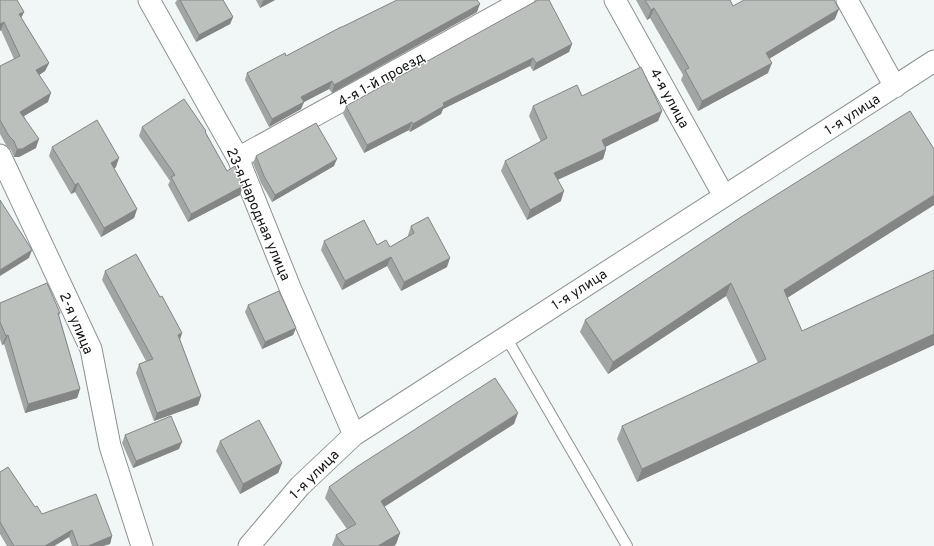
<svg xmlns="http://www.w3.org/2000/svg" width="934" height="546" font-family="Overpass,sans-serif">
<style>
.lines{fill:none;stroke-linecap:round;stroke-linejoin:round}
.lane-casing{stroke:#8c9291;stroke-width:12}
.street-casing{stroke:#8c9291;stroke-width:23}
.lane{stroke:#fff;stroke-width:10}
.street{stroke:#fff;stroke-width:21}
.wall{fill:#a1a5a3}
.shaded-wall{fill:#838684}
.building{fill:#bbc0bd;stroke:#838684}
.labels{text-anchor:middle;stroke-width:3;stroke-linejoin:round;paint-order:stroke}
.street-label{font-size:14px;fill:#111313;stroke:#fff}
</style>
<rect width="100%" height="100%" fill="#f1f7f6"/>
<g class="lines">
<defs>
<path id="lane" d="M506,337L627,546"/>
<path id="street" d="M149,0L238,158L291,290L354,435
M615,0L724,196
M847,0L895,87
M0,155L91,349L110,446L142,546
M238,158L524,0
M249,546L300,486L354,435L934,61"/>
</defs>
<use href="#lane" class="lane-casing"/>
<use href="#street" class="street-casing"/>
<use href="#lane" class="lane"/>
<use href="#street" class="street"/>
</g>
<path class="wall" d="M0,0L24,12L21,18L49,63L45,71L39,75L48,102L24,116L36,148L19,157H14L11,150L6,145L0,134V66L14,59L1,30L0,31Z
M177,0H223L233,17L230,24L196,42L175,3Z
M256,0H275L260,8Z
M636,0H730L733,6L835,19L769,59L768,73L698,111L681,80L683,75L650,18L647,20Z
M477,12L332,93L329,89L304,102L301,109L269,127L245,80L247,73L286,56L342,27Z
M572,44L569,52L533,71L530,66L443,109L441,114L410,132L409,130L364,153L343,114L346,106Z
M582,96L662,111L658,121L605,147L606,149L603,159L558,179L561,201L527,220L501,171L505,161L541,142L529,116L533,106Z
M142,127L206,131V133L240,195L188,222L168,185L170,181L139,136Z
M52,147L116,167L114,169L137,209L134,218L101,237L75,192L71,194L49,156Z
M256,156L334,166L272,202L261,183L253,163Z
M934,205L787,298L802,331L934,270V345L637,482L617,439L622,426L758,363L726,296L608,374L580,332L585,320L741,217Z
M411,226L447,267L401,291L387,266L342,290L321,250L324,241L377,245L390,247L408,237V235Z
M105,271L182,333L180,340L201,396L198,405L154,421L136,373L139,364L146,361L102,280Z
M0,303L60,313L59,316L80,389L77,398L25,413L4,344L2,345L0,339Z
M248,305L296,328L293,335L262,349L245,312Z
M514,424L384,507L400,533L396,544L394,546H332L336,535L347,529L325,498L329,487Z
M125,435L179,449L133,468L122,443Z
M220,441L282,463L278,473L240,494L216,451Z
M0,472L42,514L112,536L110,544L103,546H72L69,537L54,546H7L0,534Z"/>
<path class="shaded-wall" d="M264,0H275L260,8L263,1Z
M480,4L477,12L332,93L334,85Z
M654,8L650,18L647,20L651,10Z
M839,9L835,19L762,63L766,53Z
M24,12L20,20L19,14Z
M233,17L230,24L196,42L199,35Z
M4,22L1,30L0,31V24Z
M572,44L569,52L533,71L536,63Z
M533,58L530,66L443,109L441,114L410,132L413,124L443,103Z
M49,63L45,71L33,79L36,70Z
M772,63L768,73L698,111L702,101Z
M332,81L329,89L304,102L301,109L269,127L272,119L301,97Z
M51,93L48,102L17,120L20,112Z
M662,111L658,121L599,150L602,140Z
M412,122L409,130L364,153L367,145Z
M39,139L36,148L19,157H14L17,149Z
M606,149L603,159L551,183L554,173Z
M119,158L116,167L108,172L111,163Z
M337,159L334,166L272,202L275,195Z
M78,183L75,192L71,194L75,185Z
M243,186L240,195L188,222L191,214Z
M564,191L561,201L527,220L530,210Z
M934,195V205L779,303L784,290Z
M137,209L134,218L101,237L104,228Z
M32,250L29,258L0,276V270Z
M391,257L387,266L342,290L345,281Z
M450,258L447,267L401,291L404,282Z
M731,283L726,296L608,374L613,362Z
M296,328L293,335L262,349L265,342Z
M182,333L179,342L178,335Z
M934,334V345L637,482L642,469Z
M8,335L4,344L2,345L6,336Z
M80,389L77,398L25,413L28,404Z
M201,396L198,405L154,421L157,413Z
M518,413L514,424L376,512L381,501Z
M182,442L179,449L133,468L136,461Z
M282,463L278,473L240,494L243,484Z
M72,530L69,537L54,546H45Z
M400,533L396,544L394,546H378Z
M112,536L110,544L103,546H88Z"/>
<path class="building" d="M0,0H17L24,12L19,14L49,63L36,70L51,93L20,112L39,139L22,149H17L14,141L9,136L0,120V66L20,56L4,22L0,24Z
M180,0H223L233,17L199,35Z
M397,0H477L480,4L334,85L332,81L301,97L304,102L272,119L247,73L285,53L286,56L341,27H342Z
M538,0H549L572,44L536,63L533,58L443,103L444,106L413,124L412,122L367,145L346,106Z
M645,0H730L733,6L744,0H834L839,9L766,53L772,63L702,101L685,70L689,68L654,8L651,10Z
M641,67L662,111L602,140L606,149L554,173L564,191L530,210L505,161L547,138L533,106L577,85L582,96Z
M184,99L206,131L205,132L227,171L235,166L243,186L191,214L171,177L175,175L142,127Z
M910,111L934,149V195L784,290L802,331L934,270V334L642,469L622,426L766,359L731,283L613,362L585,320L741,217Z
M97,120L119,158L111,163L137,209L104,228L78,183L75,185L52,147Z
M316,123L337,159L275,195L264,176L256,156Z
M0,200L32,250L0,270Z
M428,217L450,258L404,282L391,257L345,281L324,241L364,220L377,245L386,240L390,247L414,233L411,226Z
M136,254L160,297L162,296L182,333L178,335L201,396L157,413L139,364L153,359L105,271Z
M47,283L60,313H58L80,389L28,404L8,335L6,336L0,322V303Z
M279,291L296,328L265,342L248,305Z
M495,378L518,413L381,501L400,533L378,546H344L336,535L356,524L329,487L358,466Z
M171,416L182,442L136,461L125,435Z
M259,420L282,463L243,484L220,441Z
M8,467L35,507L37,506L42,514L96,494L112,536L88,546H78L72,530L45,546H14L0,522V472Z"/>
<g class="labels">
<g class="street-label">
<text transform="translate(381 79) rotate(-29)" y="5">4-я 1-й проезд</text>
<text transform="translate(670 98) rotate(61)" y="5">4-я улица</text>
<text transform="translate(852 114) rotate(-33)" y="5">1-я улица</text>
<text transform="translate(259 214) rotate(67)" y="5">23-я Народная улица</text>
<text transform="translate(579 289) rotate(-33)" y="5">1-я улица</text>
<text transform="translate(77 323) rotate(67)" y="5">2-я улица</text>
<text transform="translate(314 474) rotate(-45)" y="5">1-я улица</text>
</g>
</g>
</svg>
